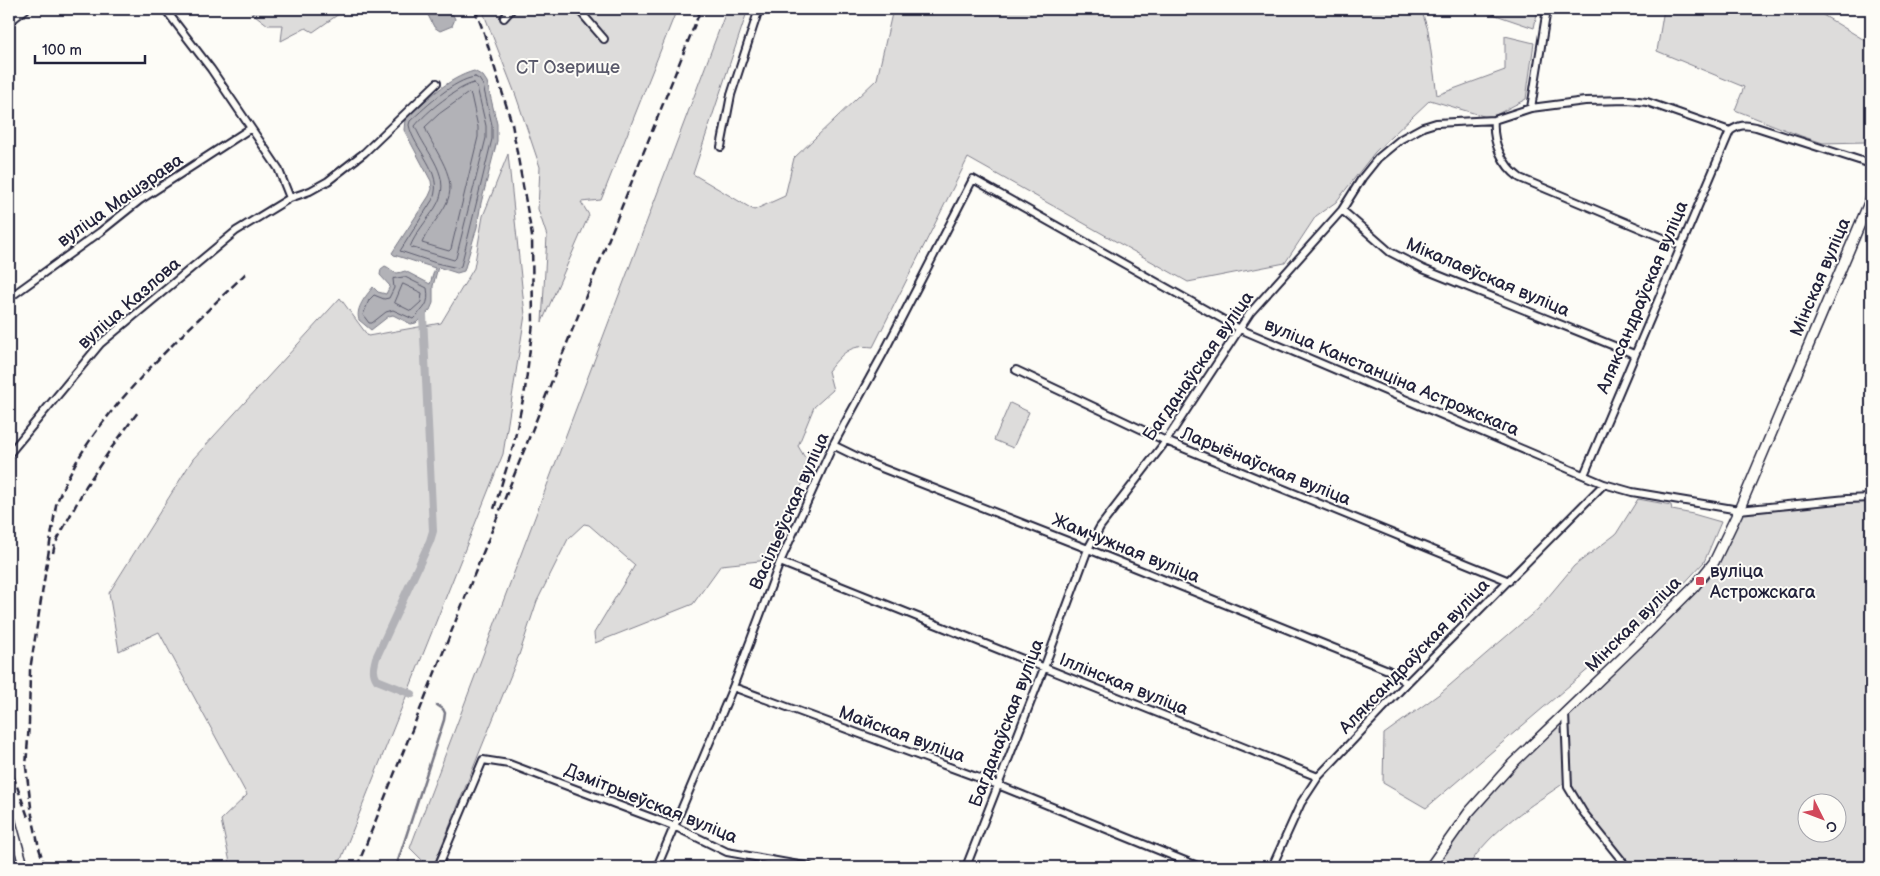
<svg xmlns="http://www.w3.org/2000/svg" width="1880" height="876" font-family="'Balsamiq Sans',sans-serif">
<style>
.green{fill:#dddcdb;stroke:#807f8b;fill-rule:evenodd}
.water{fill:#b2b2b7;stroke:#787885}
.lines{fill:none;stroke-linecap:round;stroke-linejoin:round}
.shore{stroke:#5c5c6d;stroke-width:1}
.stream{stroke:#787885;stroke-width:2.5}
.canal{stroke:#b2b2b7;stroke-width:8}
.minor-casing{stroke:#22223b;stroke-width:10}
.tertiary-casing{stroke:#22223b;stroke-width:11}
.secondary-casing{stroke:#22223b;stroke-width:12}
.minor{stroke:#fdfcf7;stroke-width:6}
.tertiary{stroke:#fdfcf7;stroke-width:8}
.secondary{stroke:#fdfcf7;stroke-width:9}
.rail{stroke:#22223b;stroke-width:2.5;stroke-dasharray:8 4;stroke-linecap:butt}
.poi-dot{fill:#d1495b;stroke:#fdfcf7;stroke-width:2}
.labels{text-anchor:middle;stroke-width:4;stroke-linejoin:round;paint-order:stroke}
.park-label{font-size:18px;fill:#5a5a6b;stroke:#fdfcf7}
.street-label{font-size:18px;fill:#22223b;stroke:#fdfcf7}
.poi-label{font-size:18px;fill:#22223b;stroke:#fdfcf7;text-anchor:start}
</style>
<rect width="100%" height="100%" fill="#fdfcf7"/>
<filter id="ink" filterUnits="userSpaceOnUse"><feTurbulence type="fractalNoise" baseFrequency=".02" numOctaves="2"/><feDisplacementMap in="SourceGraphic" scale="10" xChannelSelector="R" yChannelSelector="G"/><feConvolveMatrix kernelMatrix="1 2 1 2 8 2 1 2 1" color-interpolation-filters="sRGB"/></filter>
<g filter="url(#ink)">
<path class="green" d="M247,9H346L313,32L306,28L281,41L283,25H268Z
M482,9H677L601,200L581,202L589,215L542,322L547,236L538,209L540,167L516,96Z
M727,9H748L693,174L754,210L785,196L794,158L877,79L893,9H1421L1428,30L1437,95L1505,70V36L1534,43L1526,99L1490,118L1430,100L1375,152L1336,202L1316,216L1285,263L1188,282L968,158L873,347C849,344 842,354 828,371L833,390L814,407L798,446L810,466L769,560L721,565L693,604L595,643L594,633L635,565L589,525L584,524L568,539L537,601L519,655L433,867H429L410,848Z
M1487,9H1538L1534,28L1487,12Z
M1664,9H1813L1871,44V138L1865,142L1823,143L1801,136L1735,110L1744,87L1657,51Z
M508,154L525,315L503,454L338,867H231L221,820L247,795L159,632L119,651L109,593L193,459L340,298L368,336L441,323L474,268L483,216Z
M1010,403L1029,412L1013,448L994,440Z
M1871,498V867H1627L1583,812L1567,781C1531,806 1491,829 1468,867H1430L1469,812L1706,574L1739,510ZM1808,804H1838V834H1808Z
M1638,499L1671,505L1672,510L1693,514L1721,522L1704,562L1667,602L1426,808L1383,783L1384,734L1442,692L1538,609L1574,566L1616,534Z"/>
<path class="water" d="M425,9H450L455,19L452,26L440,31L434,27Z
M474,71L483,76L487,82L497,124V141L481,203L477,227L464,271L457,273L438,267L433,286V303L430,310L416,323L411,324L393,315L389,316L371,330L359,320C355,308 366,296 373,287L378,292L386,294L390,286L380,275L381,269L385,266C395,270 391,276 405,271L430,284L435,268L394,255L392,253L429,196L432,189L431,181L404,130L405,119C425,101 448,78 474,71Z"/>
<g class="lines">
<path class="shore" d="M475,77L479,79L483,85L492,125V139L461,266L458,268L436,263L400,251L433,199C444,172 414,150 409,125L410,121C427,106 453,80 475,77Z
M474,83L477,87L486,126V138L456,258L454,260L410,247C415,234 427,220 435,208C455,177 426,154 415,126C426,112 457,87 474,83Z
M469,93L471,95L478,127V137L451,249L449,251L422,243C427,230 438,219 445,206C461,178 434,153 425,127L439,114Z
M405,277L427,288C430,305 424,308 413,319L393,310L386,312L372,323H369L363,315L369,300L374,295L384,299L389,298L394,288L393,279Z
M403,284L422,293L421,302L411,311L395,303Z"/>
<path class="stream" d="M396,867L444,720L445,713L443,709L437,705"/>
<path class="canal" d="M412,694L377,680C372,673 374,666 376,658L430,541L433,531L423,315"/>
<defs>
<path id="minor" d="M165,9L211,69L251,128L278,168L290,198
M578,9L604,39
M504,18L512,9
M9,22L26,9
M1531,108L1547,9
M1494,120C1492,142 1502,165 1520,178L1680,245
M1730,131C1739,125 1745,124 1756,127L1871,164
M721,147L731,95L759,9
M1342,210L1390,252L1423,269L1634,354
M9,298L100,232L140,200L251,128
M1016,370L1166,441L1509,581
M833,445L874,465L1088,549L1388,670L1407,683
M9,454L100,344L236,231L290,198L310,191L328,181L364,153L437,83
M1584,475L1730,131
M780,562L1318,777
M733,687L998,785L1200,867
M1565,713L1568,787L1583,812L1627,867
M438,867L483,760L509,764L676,827L727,852L810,867
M657,867L733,687L780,562L833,445L884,352L973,179L1240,329L1604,484L1632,492L1739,510L1847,499L1871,498
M966,867L1044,668L1088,549L1100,527L1166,441L1250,313L1342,210L1362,178L1378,158L1401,139L1423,127L1436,123L1494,120L1531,108L1585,101L1629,100L1647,102L1730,131
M1272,867L1301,803L1318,777L1407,683L1604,484"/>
<path id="tertiary" d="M9,813L24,867"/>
<path id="secondary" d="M1430,867L1469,812L1513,763L1645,636L1694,587L1714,562L1739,510L1871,198"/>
</defs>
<use href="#minor" class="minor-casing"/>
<use href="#tertiary" class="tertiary-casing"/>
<use href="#secondary" class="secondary-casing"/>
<use href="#minor" class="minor"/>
<use href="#tertiary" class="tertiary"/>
<use href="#secondary" class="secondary"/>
<path class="rail" d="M475,9L484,33L512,124L532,236L533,323L525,390L513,447L494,509
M53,553L55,544L86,486L110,450L138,412
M9,764L28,817
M45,867L39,848L32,815L26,767L29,723L30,670L56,505C87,417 183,336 248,271
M357,867L701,9"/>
</g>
</g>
<rect class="poi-dot" x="1695" y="576" width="10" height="10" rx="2.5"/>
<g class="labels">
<g class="park-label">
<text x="568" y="73">СТ Озерище</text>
</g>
<g class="street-label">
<text transform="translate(120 200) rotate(-35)" y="6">вуліца Машэрава</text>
<text transform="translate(1488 277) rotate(23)" y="6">Мікалаеўская вуліца</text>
<text transform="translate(1820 277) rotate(-67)" y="6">Мінская вуліца</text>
<text transform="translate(1642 297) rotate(-67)" y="6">Аляксандраўская вуліца</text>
<text transform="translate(129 303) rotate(-41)" y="6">вуліца Казлова</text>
<text transform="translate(1198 366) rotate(-55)" y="6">Багданаўская вуліца</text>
<text transform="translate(1392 377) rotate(23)" y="6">вуліца Канстанціна Астрожскага</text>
<text transform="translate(1266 466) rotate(22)" y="6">Ларыёнаўская вуліца</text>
<text transform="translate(789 511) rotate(-66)" y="6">Васільеўская вуліца</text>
<text transform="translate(1126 548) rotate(22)" y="6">Жамчужная вуліца</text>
<text transform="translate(1633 624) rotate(-45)" y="6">Мінская вуліца</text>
<text transform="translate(1414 656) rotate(-46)" y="6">Аляксандраўская вуліца</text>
<text transform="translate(1124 684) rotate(22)" y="6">Іллінская вуліца</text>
<text transform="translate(1006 723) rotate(-69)" y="6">Багданаўская вуліца</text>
<text transform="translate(902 734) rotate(20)" y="6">Майская вуліца</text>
<text transform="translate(651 803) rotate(22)" y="6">Дзмітрыеўская вуліца</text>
</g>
<g class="poi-label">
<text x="1710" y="577">вуліца<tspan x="1710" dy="21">Астрожскага</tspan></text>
</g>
</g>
<rect width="1880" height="876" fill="none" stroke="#fdfcf7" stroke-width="30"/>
<rect x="15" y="15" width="1850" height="846" fill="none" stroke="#22223b" stroke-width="2" filter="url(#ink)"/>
<g transform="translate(1822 818) rotate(132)"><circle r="24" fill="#fdfcf7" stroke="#a5a5ac"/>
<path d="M0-4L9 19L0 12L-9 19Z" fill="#d1495b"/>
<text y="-8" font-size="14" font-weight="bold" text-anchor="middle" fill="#22223b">С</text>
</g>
<path d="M35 55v8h110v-8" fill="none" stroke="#22223b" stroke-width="2.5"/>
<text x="42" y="55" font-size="15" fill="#22223b" stroke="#fdfcf7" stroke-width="4" paint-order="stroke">100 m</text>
</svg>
